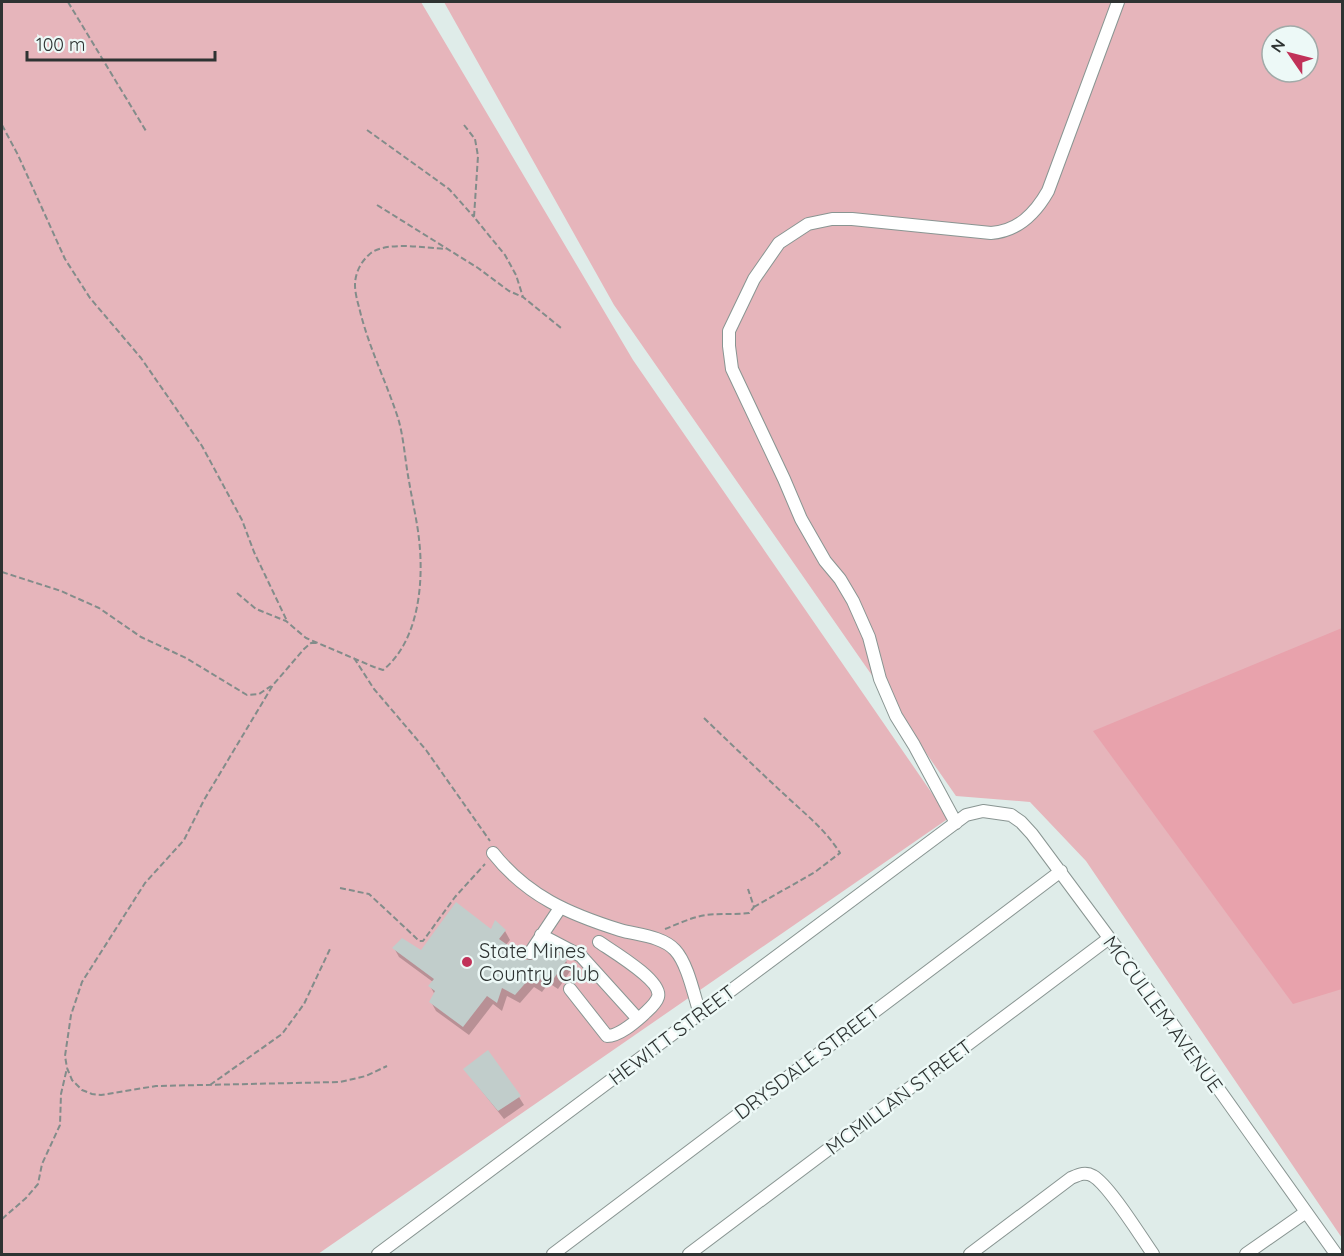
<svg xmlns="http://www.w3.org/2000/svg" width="1344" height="1256" font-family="Quicksand,sans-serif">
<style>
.green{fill:#e6b5bb;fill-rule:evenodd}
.forest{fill:#e8a2ac}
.shadow{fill:#0003}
.building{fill:#c1cdcb}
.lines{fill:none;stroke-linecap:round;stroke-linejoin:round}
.minor-casing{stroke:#899592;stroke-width:14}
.path{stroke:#838c8a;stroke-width:2;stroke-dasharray:6 3;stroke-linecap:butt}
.minor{stroke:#fff;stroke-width:12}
.poi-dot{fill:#c13259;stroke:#edf9f7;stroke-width:2}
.labels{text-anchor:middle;stroke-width:5;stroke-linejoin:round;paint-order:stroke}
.poi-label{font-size:20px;fill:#2e3332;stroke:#edf9f7;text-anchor:start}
.street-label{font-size:20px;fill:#2e3332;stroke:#edf9f7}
</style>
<rect width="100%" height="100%" fill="#dfece9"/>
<path class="green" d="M2,2H421L633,360L949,818L318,1254H2Z
M444,2H1342V1238L1086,861L1030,802L956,796L614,305ZM1272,36H1308V72H1272Z"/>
<path class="forest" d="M1342,628V989L1293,1004L1093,731Z"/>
<path class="shadow" d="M495,922L505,931L510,940L506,945L525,962L566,961L571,970L558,989L549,983L542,992L534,987L520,1003L507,996L502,1011L493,1004L469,1035L436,1011L431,1002L435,995L430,986L433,982L399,957L394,948L421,952L491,931Z
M465,1070L519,1097L524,1105L504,1119Z"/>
<path class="building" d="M456,902L491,929L495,920L506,930L499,939L522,955L526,960H534L545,946L567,960L552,981L543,975L537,984L529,979L515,995L502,988L497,1003L487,996L463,1027L429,1002L435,991L428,986L434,979L392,948L402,938L421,950Z
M488,1050L521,1096L498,1111L463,1069Z"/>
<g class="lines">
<defs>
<path id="minor" d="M956,823L914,745L896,716L880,679L869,637L853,601L840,579L825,561L801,519L784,479L732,369L729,346V331L754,279L779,243L808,224L832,219H852L991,233C1018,231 1035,214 1048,191L1118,2
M493,853C527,896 569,914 620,930C637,935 662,936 675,950C688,964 694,996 700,1014
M541,935L581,956L638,1019
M530,953L560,908
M570,989L607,1036C619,1036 634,1023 643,1015C648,1010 656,1004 658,997C663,981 612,951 599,942
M378,1254L966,815L983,811L1011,815L1021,822L1032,834L1156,1001L1336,1254
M553,1254L1061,871
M689,1254L1108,939
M970,1254L1071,1178C1078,1175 1085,1171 1093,1176C1109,1185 1141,1237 1153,1254
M1246,1254L1306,1212"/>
</defs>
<use href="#minor" class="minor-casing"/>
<path class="path" d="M68,2L146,131
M2,125L18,155L65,259L90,298L141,358L202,446L242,520L254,552L287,621
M464,125L475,139L478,156L474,217L505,255L516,275L523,297L561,328
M367,130L449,189L474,217
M377,205L478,268L509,291L523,297
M2,572L61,591L99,608L141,637L186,658L247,695L259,694L271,686
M237,593L256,609L286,621L306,638L374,667L383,670C419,641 424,582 419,539C417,520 412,500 409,481C405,461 404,438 398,418C386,381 368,346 359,307C357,300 355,292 355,285C355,273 361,261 371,253C387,241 426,248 446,249
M316,643H311L304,649L273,685L204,800L184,840L145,883L82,982L71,1015L65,1056L67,1068L72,1080L82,1090L92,1094L101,1095L156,1086L340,1082L366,1076L387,1066
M354,658L374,689L426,750L490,841
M704,718C731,744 758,770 785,795C805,814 825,829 840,853L815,872L754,907
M340,888L369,894L414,936L419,941H423L455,897L485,864
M665,929C678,924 692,917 706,915C721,913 735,915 749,913L754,907L748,889
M210,1085L282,1034L304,1004L330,949
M2,1219L26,1198L38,1184L42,1164L60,1125L61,1094L67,1068"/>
<use href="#minor" class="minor"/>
</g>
<circle class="poi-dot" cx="467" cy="962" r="6"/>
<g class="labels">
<g class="poi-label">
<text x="479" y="958">State Mines<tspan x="479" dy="23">Country Club</tspan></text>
</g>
<g class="street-label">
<text transform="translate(1163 1014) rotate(54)" y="7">MCCULLEM AVENUE</text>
<text transform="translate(672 1035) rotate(-37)" y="7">HEWITT STREET</text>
<text transform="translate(807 1062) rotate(-37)" y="7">DRYSDALE STREET</text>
<text transform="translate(899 1097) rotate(-37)" y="7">MCMILLAN STREET</text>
</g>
</g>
<rect width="1344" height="1256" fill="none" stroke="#2e3332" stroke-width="6"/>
<g transform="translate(1290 54) rotate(305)"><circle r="28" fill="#edf9f7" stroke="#a1aaa8" stroke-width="1.5"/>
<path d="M0-4.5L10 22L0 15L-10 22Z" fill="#c13259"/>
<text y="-9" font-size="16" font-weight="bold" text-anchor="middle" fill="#2e3332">N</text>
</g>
<path d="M27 51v9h188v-9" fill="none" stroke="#2e3332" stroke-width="3"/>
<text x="36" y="51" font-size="18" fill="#2e3332" stroke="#edf9f7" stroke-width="4.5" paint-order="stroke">100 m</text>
</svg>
